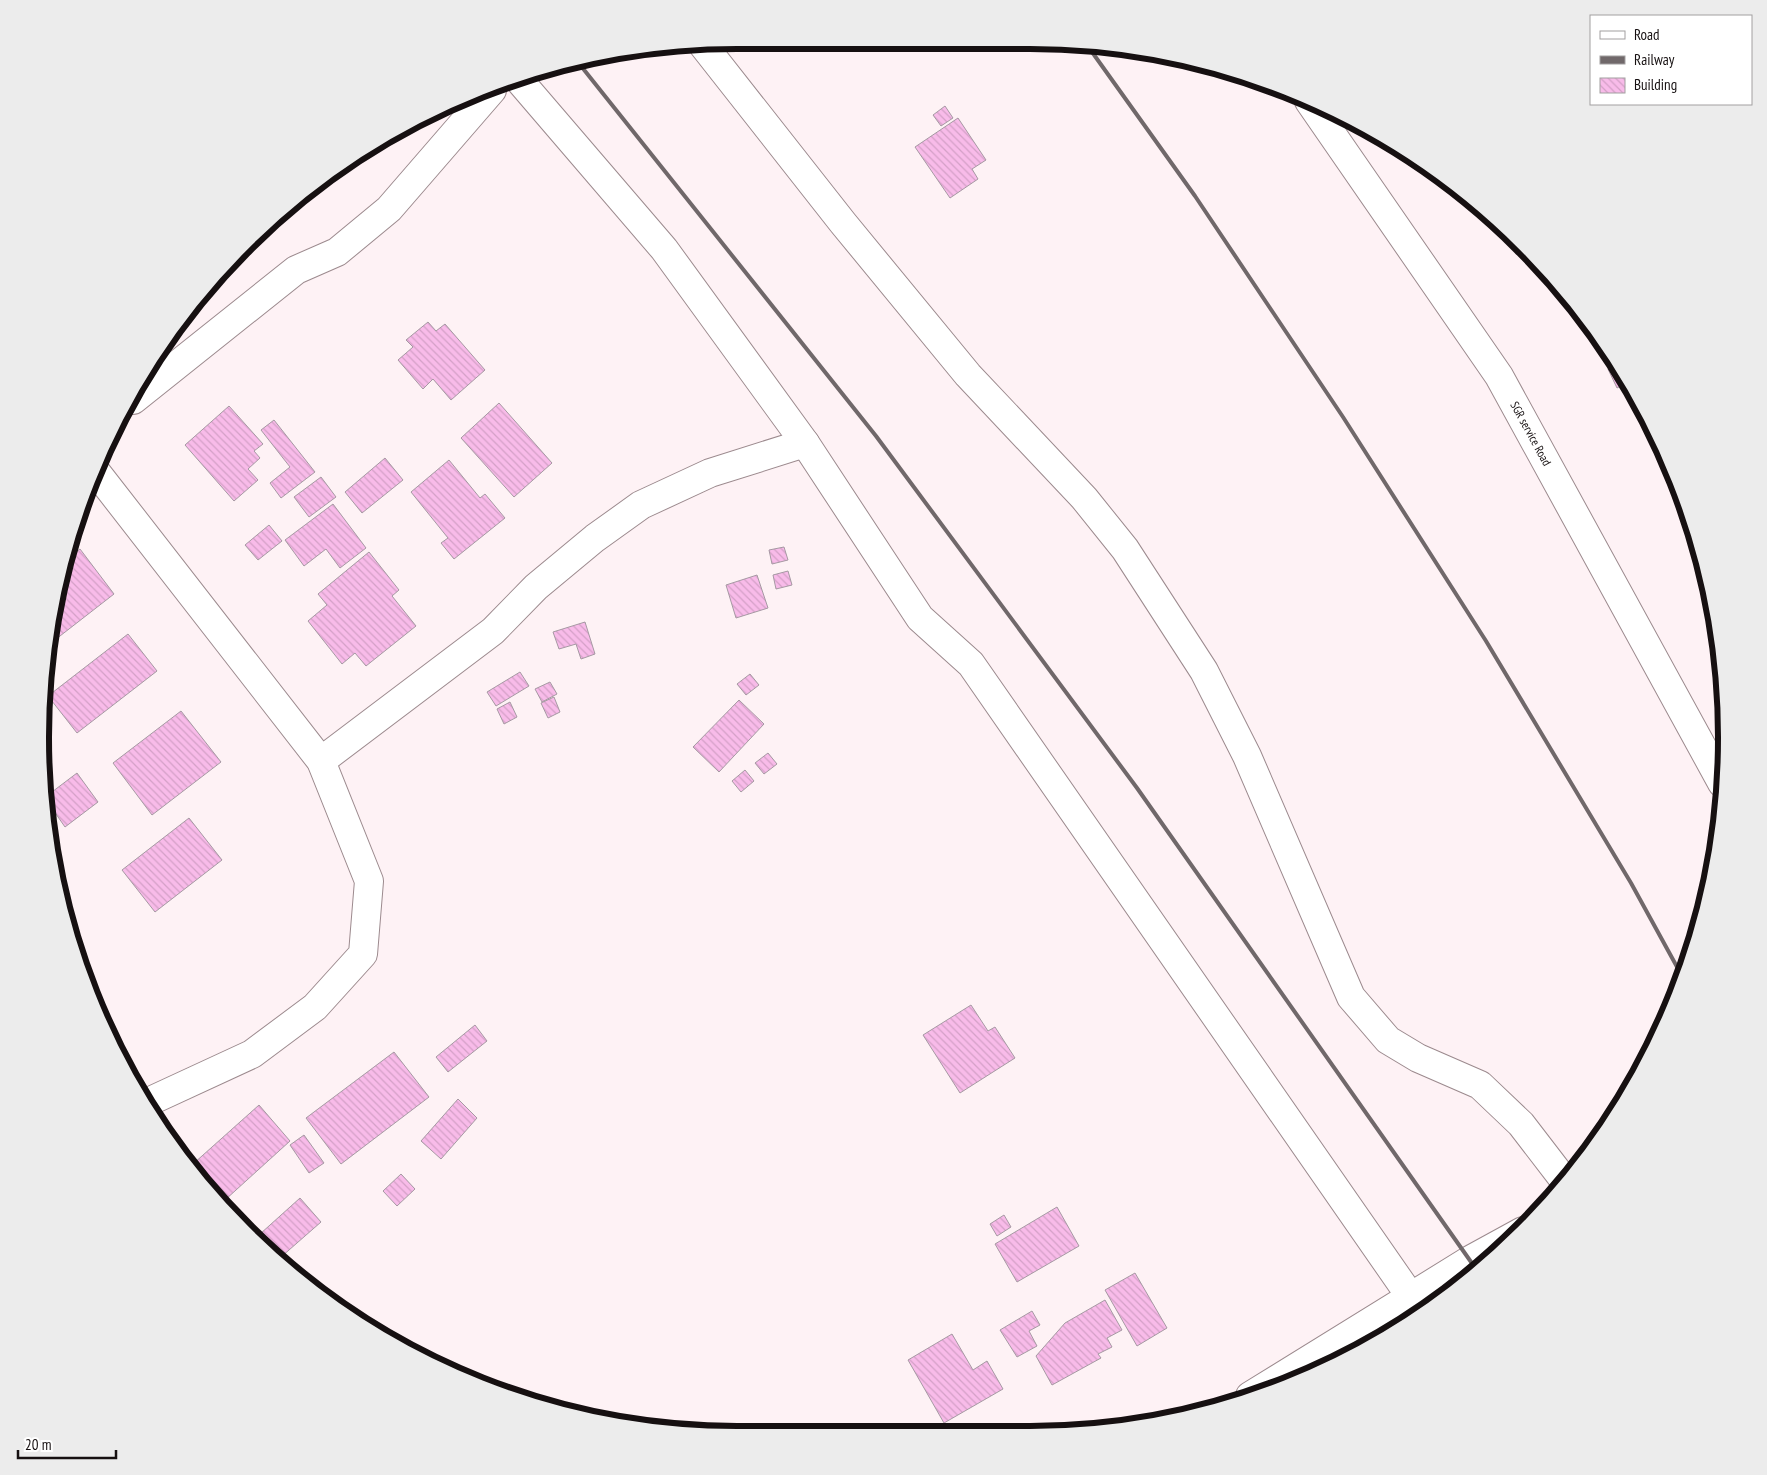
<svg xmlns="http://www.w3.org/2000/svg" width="1767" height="1475" font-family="'PT Sans Narrow',sans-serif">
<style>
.building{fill:url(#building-back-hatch);stroke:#a699a3}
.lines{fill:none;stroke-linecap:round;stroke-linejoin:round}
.minor-casing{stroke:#9c8a8e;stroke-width:30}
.minor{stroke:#fff;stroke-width:28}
.rail{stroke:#70686a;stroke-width:4}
.labels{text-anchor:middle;stroke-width:4;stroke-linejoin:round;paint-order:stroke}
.street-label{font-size:12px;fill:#161011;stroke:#fff}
.rim{fill:none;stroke:#161011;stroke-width:6}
</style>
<defs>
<pattern id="building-back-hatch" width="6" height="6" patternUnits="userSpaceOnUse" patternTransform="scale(1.25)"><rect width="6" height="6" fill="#f8bbe9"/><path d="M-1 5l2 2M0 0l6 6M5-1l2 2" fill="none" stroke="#d4a0c7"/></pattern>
</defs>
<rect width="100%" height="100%" fill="#fef2f5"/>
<path class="building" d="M945,106L953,118L941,126L933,115Z
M958,118L986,160L972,169L978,179L950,198L915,147Z
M428,322L436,331L445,324L485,370L451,400L433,379L423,389L398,360L413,347L406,340Z
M1617,365L1627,383L1617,388L1608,369Z
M499,403L552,463L514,497L461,438Z
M229,406L263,444L254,451L260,458L248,469L258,480L234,501L185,445Z
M274,420L315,472L281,498L270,483L290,467L261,430Z
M385,458L403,480L362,513L345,492Z
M449,460L480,498L485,494L505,518L454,559L441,543L448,538L411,492Z
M321,477L336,497L309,517L294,497Z
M333,504L366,548L340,568L326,549L304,566L285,540Z
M269,525L282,541L258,560L245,545Z
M784,547L788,560L772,564L769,550Z
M80,549L114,594L51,643L68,558Z
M369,552L399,590L392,596L416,626L366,666L355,653L342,664L308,621L327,605L318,594Z
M788,571L792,585L776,589L773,575Z
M757,575L768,608L736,618L726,585Z
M585,622L595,654L581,659L576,644L559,649L553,632Z
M128,634L157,671L77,733L48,696Z
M520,672L529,686L496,706L487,692Z
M750,674L759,685L746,695L737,684Z
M550,682L557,694L542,702L535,689Z
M554,697L560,712L548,718L541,703Z
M739,700L764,724L719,772L693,747Z
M510,702L517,717L504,724L497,709Z
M181,711L221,762L152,815L113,763Z
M768,753L777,764L764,774L755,763Z
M745,770L754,781L741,792L732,781Z
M77,773L98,802L65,827L49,804L48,795Z
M189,818L222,860L155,912L122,870Z
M971,1005L988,1031L995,1027L1015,1058L960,1093L923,1035Z
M475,1025L487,1041L448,1072L436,1057Z
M394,1052L429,1097L341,1164L306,1118Z
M458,1099L477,1118L441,1159L421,1141Z
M259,1105L290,1141L225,1200L193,1164Z
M304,1135L324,1163L309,1173L290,1145Z
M401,1174L415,1189L397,1206L383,1191Z
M300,1198L321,1222L281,1257L260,1234Z
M1057,1207L1079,1246L1017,1282L995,1244Z
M1004,1215L1011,1227L997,1236L990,1224Z
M1135,1273L1167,1328L1137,1346L1105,1290Z
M1105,1300L1122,1330L1107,1338L1112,1347L1098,1354L1101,1358L1052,1385L1036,1356L1065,1323Z
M1032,1311L1040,1325L1029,1331L1037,1346L1017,1357L1000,1330Z
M952,1334L973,1370L987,1361L1003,1389L944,1423L908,1360Z"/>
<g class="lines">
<defs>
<g id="minor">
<path d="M703,45L843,223L968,375L1084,498L1125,549L1204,671L1247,756L1351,997L1388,1040L1418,1058L1480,1085L1521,1124L1564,1180"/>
<path d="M519,80L664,249L805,443L920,618L971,664L1422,1313"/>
<path id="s1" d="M1309,101L1499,376L1722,783"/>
<path d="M133,400L296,270L337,252L389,209L492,90"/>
<path d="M97,473L321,761L369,881L363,954L315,1007L252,1054L146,1103"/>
<path d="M321,761L493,631L536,587L595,538L641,505L710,473L805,443"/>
<path d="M1250,1396L1470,1260L1523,1231"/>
</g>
</defs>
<use href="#minor" class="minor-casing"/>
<use href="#minor" class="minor"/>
<path class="rail" d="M1087,45L1195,196L1343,417L1486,641L1631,883L1682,976
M577,61L876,436L1137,788L1476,1269"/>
</g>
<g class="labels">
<g class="street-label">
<text dy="4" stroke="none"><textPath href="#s1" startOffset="400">SGR service Road</textPath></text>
</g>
</g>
<path d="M0 0H1767V1475H0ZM737 49H1030A688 688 0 0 1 1718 737V738A688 688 0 0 1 1030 1426H737A688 688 0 0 1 49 738V737A688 688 0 0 1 737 49Z" fill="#ececec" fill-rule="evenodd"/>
<path class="rim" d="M737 49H1030A688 688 0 0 1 1718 737V738A688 688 0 0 1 1030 1426H737A688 688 0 0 1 49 738V737A688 688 0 0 1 737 49Z"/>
<rect x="1590" y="15" width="162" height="90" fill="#ffffff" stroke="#a29fa0"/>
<rect x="1600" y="31" width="25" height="8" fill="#ffffff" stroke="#a29fa0"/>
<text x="1634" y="40" font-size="15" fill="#161011">Road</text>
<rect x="1600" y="56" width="25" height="8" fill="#70686a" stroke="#a29fa0"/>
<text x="1634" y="65" font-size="15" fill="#161011">Railway</text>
<rect x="1600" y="78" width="25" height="15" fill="url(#building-back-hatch)" stroke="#a29fa0"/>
<text x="1634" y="90" font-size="15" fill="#161011">Building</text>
<path d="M18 1450v8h98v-8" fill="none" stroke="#161011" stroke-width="2.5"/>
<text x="25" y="1450" font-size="15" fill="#161011" stroke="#ffffff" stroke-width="4" paint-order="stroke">20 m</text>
</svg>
